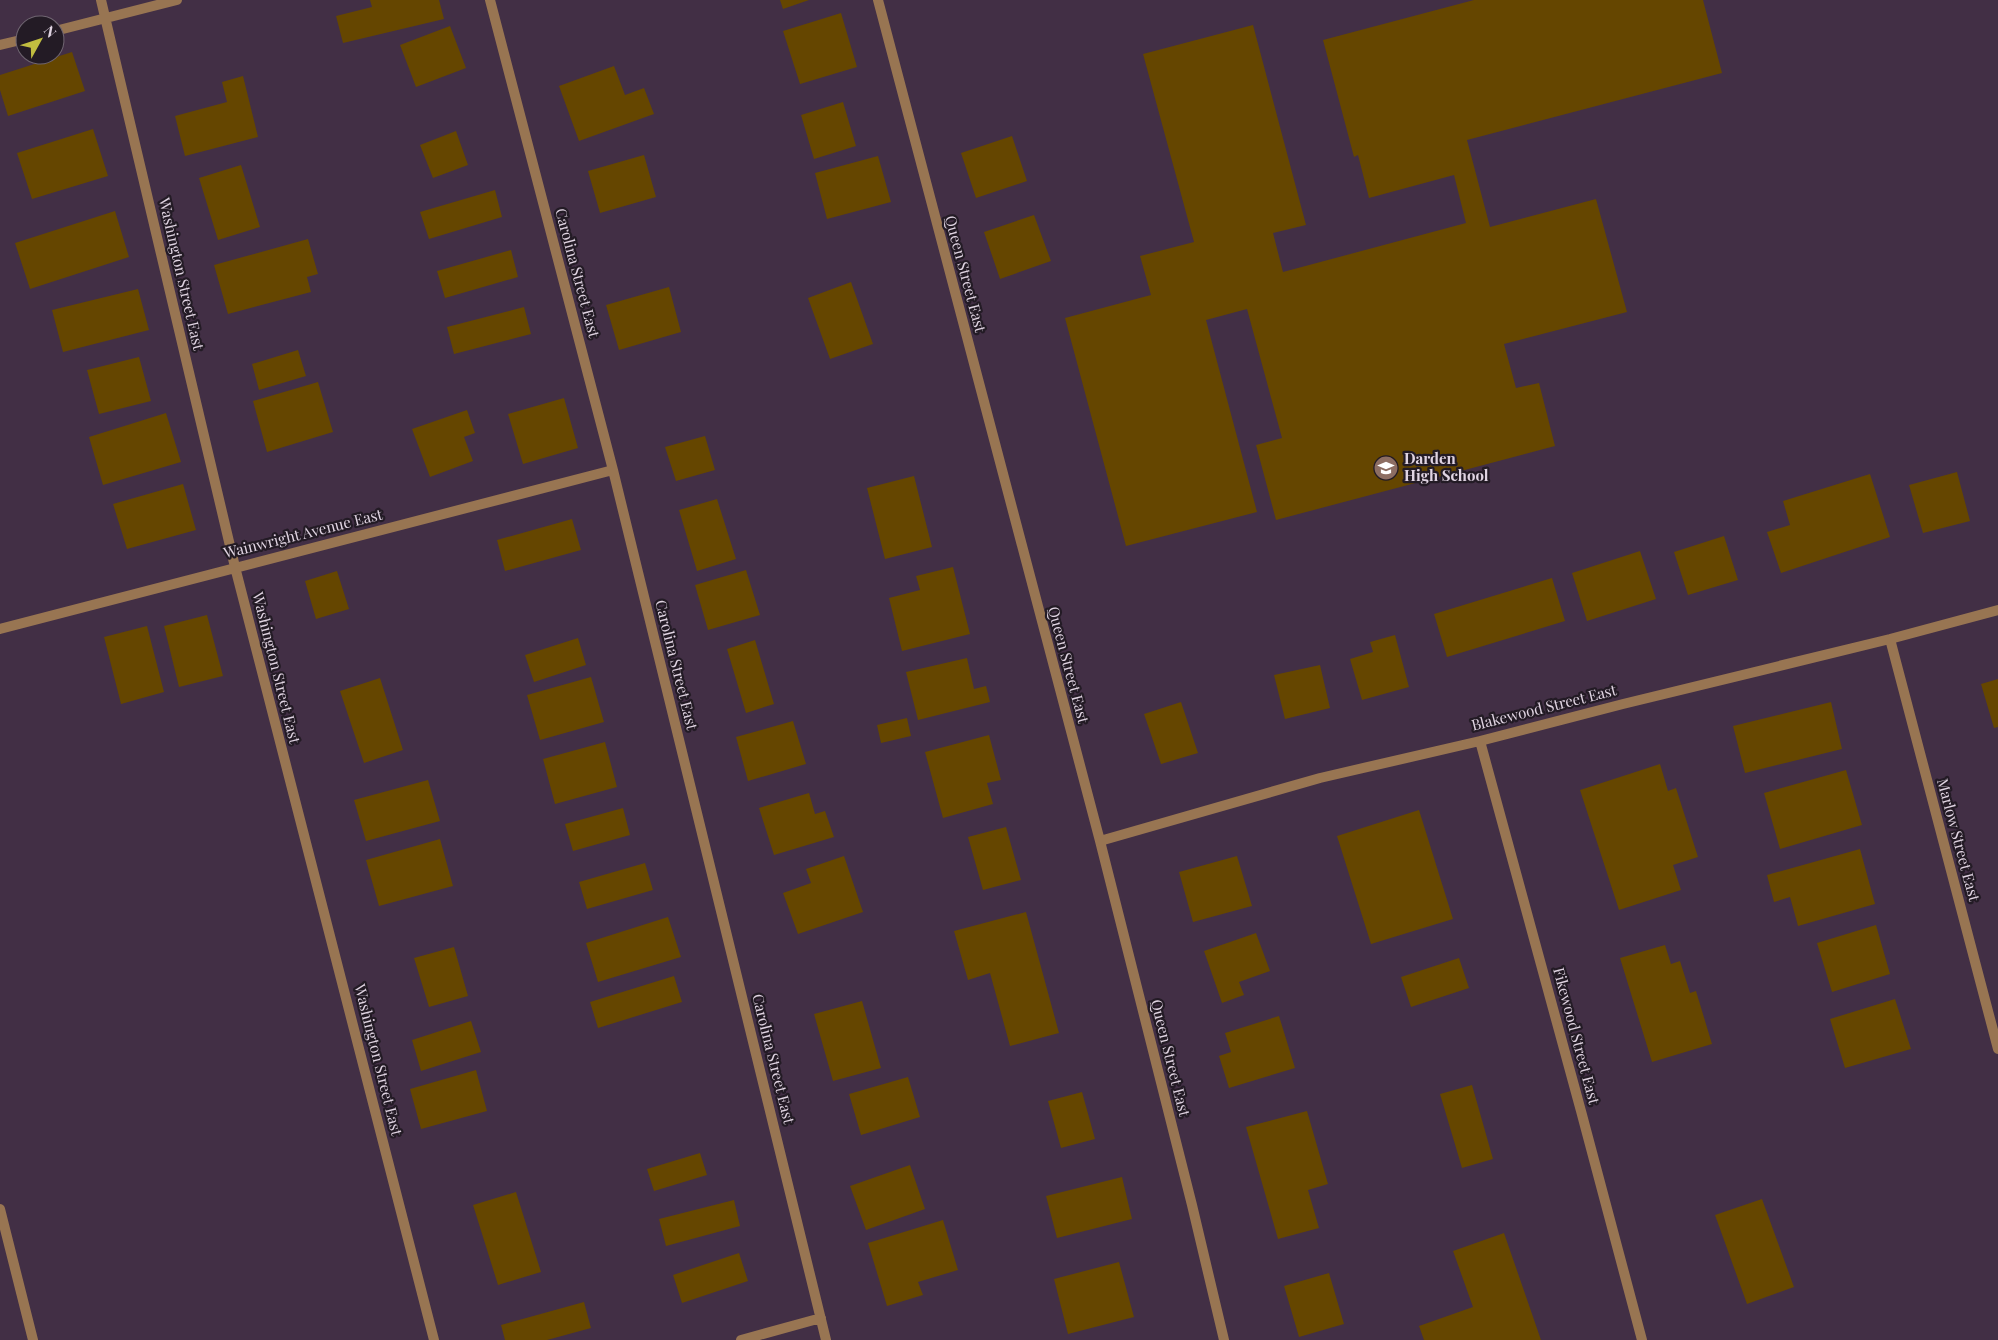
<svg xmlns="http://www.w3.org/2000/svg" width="1998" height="1340" font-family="'Playfair Display',serif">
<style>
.building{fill:#654600}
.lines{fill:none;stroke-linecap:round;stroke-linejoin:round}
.minor{stroke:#987552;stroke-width:10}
.labels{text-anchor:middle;stroke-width:4.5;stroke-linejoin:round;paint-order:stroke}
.street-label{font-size:15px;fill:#e0d4e2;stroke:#231b25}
.poi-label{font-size:15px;font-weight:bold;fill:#e0d4e2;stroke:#231b25;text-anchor:start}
</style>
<rect width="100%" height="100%" fill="#422f45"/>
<path class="building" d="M370,0H439L444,19L343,43L336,16L372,7Z
M780,0H809L783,9Z
M1474,0H1703L1722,73L1467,140L1490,227L1596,199L1627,312L1504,344L1516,388L1539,383L1555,446L1276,520L1256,445L1282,438L1247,309L1206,320L1257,512L1126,546L1065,318L1151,295L1140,256L1194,242L1143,54L1253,25L1306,225L1273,233L1283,272L1466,223L1454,175L1369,198L1358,155L1354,157L1323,40Z
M841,13L857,67L800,84L783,31Z
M450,26L466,68L416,87L400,45Z
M72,52L85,91L8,116L0,90V75Z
M614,66L625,95L644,88L654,114L579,141L559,86Z
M243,76L258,137L185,156L175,116L227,102L222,82Z
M843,102L856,146L814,159L801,115Z
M93,129L108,176L32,199L17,153Z
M456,131L468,165L433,178L420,145Z
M1012,136L1027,181L976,198L961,153Z
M644,155L656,197L600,213L588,171Z
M878,156L891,202L827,219L815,173Z
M241,165L260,227L218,240L199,178Z
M495,190L502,217L429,239L420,212Z
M115,211L129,257L30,289L15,243Z
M1034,215L1051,261L1000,279L984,232Z
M308,239L318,274L307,277L311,292L228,314L214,265Z
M511,250L518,277L445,298L437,271Z
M851,282L873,344L830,359L808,298Z
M669,287L681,332L619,350L606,305Z
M138,289L149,330L63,352L52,310Z
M524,307L531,334L454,354L447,327Z
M298,350L306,376L259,390L252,364Z
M139,357L151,401L99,414L87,370Z
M318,382L333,432L267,452L253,401Z
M564,398L578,448L523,464L508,414Z
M467,410L475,433L464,437L473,461L430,477L412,429Z
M166,413L181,462L103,485L89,437Z
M705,436L715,470L676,481L665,447Z
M1957,472L1970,521L1923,533L1909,485Z
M1870,474L1890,537L1781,573L1767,532L1790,525L1783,501Z
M914,476L932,547L885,559L867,488Z
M183,484L196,530L127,549L113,504Z
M717,499L736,559L697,571L679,510Z
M572,519L581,550L505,571L497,540Z
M1724,536L1738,580L1688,595L1674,552Z
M1640,551L1656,599L1587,621L1572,573Z
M953,567L970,634L902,651L889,598L920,590L916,576Z
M746,570L760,615L708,630L695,585Z
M337,571L349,609L316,619L305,581Z
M1552,578L1565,621L1447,657L1434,614Z
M207,615L223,676L179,687L164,626Z
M147,626L164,692L121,704L104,637Z
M1395,635L1409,687L1362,700L1350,659L1373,652L1370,642Z
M578,638L586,665L534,682L525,655Z
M755,640L774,704L746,713L727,649Z
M967,658L974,689L986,686L990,702L918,720L906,672Z
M1320,665L1330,708L1285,719L1274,675Z
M591,677L604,722L540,740L527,695Z
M380,678L403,750L364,763L340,691Z
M1998,679V727L1994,728L1981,684Z
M1181,702L1198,753L1161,764L1144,714Z
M1831,702L1842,749L1745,773L1733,726Z
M907,718L911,736L881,743L877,725Z
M793,721L806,764L748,781L736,737Z
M989,735L1001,780L987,783L993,804L943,818L925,752Z
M605,742L617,787L555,804L543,759Z
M1660,764L1668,791L1676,788L1698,857L1673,865L1681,890L1619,910L1580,790Z
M1846,770L1862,825L1780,849L1764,793Z
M428,780L440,821L366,841L354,800Z
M809,793L815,814L825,811L834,837L774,855L759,808Z
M623,808L630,835L573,851L565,824Z
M1419,810L1453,919L1371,944L1337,836Z
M1006,827L1021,880L983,890L968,837Z
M440,839L453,886L379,906L366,860Z
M1860,849L1875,904L1798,926L1790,897L1774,902L1767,875Z
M844,856L863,912L798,934L783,893L811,883L806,869Z
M1237,856L1252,906L1193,922L1179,872Z
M645,863L653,890L587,909L579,882Z
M1026,912L1059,1033L1010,1046L990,973L968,980L954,931Z
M668,917L681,957L598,982L586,943Z
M1876,925L1890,974L1832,992L1817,943Z
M1256,933L1270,971L1239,982L1244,995L1222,1003L1204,951Z
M1665,945L1671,964L1680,961L1690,993L1696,991L1712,1044L1652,1062L1620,958Z
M454,947L468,996L429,1007L414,958Z
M1459,958L1469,988L1411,1007L1401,977Z
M674,976L682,1002L598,1028L590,1002Z
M1895,999L1911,1049L1845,1068L1830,1019Z
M862,1001L881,1068L833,1081L814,1014Z
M1279,1016L1295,1068L1229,1088L1219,1056L1231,1052L1225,1033Z
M471,1021L481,1052L421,1071L412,1040Z
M476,1070L487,1111L421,1129L410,1089Z
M908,1077L920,1117L861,1135L849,1094Z
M1472,1085L1493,1159L1462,1168L1440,1094Z
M1082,1092L1095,1139L1061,1148L1048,1101Z
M1307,1111L1328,1184L1308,1190L1319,1228L1278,1239L1246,1127Z
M700,1153L707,1175L654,1191L647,1169Z
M910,1165L925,1209L866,1230L850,1186Z
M1122,1177L1132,1219L1057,1238L1046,1196Z
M516,1192L541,1272L498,1285L473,1205Z
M1762,1199L1794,1287L1747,1304L1715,1215Z
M734,1200L740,1226L666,1246L659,1219Z
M943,1220L958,1270L918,1282L923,1295L887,1306L868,1243Z
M1504,1233L1541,1340H1424L1419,1326L1473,1307L1453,1251Z
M739,1253L748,1281L682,1303L673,1275Z
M1119,1262L1134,1317L1068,1334L1054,1279Z
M1329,1273L1344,1324L1299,1337L1284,1286Z
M584,1302L591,1328L547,1340H505L501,1325Z"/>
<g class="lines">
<path class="minor" d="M101,0L235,567L434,1340
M490,0L613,470L826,1340
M878,0L1100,841L1192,1205L1224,1340
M55,31L177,0
M0,45L25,39
M0,629L613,470
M1890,639L1998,1049
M1480,741L1581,1111L1642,1340
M1100,841L1320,778L1480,741L1623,704L1890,639L1998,610
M0,1209L33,1340
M741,1340L821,1318"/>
</g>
<defs>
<symbol id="school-disc" viewBox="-11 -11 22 22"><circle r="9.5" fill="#8d6e63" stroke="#231b25"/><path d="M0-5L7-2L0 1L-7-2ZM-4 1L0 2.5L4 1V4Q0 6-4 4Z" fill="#fff"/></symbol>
</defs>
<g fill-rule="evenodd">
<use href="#school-disc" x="1372" y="454" width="28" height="28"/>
</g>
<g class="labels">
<g class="street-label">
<text transform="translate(577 273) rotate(75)" y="5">Carolina Street East</text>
<text transform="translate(181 274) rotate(77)" y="5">Washington Street East</text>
<text transform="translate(965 274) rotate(75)" y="5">Queen Street East</text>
<text transform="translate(303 534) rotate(-14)" y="5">Wainwright Avenue East</text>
<text transform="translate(676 665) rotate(76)" y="5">Carolina Street East</text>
<text transform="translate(1068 665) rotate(75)" y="5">Queen Street East</text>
<text transform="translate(276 668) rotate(76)" y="5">Washington Street East</text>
<text transform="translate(1544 708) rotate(-14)" y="5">Blakewood Street East</text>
<text transform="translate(1958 840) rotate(75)" y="5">Marlow Street East</text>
<text transform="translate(1576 1036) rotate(75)" y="5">Fikewood Street East</text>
<text transform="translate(1170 1058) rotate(76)" y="5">Queen Street East</text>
<text transform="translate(773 1059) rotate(76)" y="5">Carolina Street East</text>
<text transform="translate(378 1060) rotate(76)" y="5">Washington Street East</text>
</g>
<g class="poi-label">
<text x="1404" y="464">Darden<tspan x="1404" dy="17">High School</tspan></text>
</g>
</g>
<g transform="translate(40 40) rotate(50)"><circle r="24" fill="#231b25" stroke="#6f6571"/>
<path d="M0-4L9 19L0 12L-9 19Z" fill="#c1bd40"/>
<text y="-8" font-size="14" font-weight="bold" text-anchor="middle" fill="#e0d4e2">N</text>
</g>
</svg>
